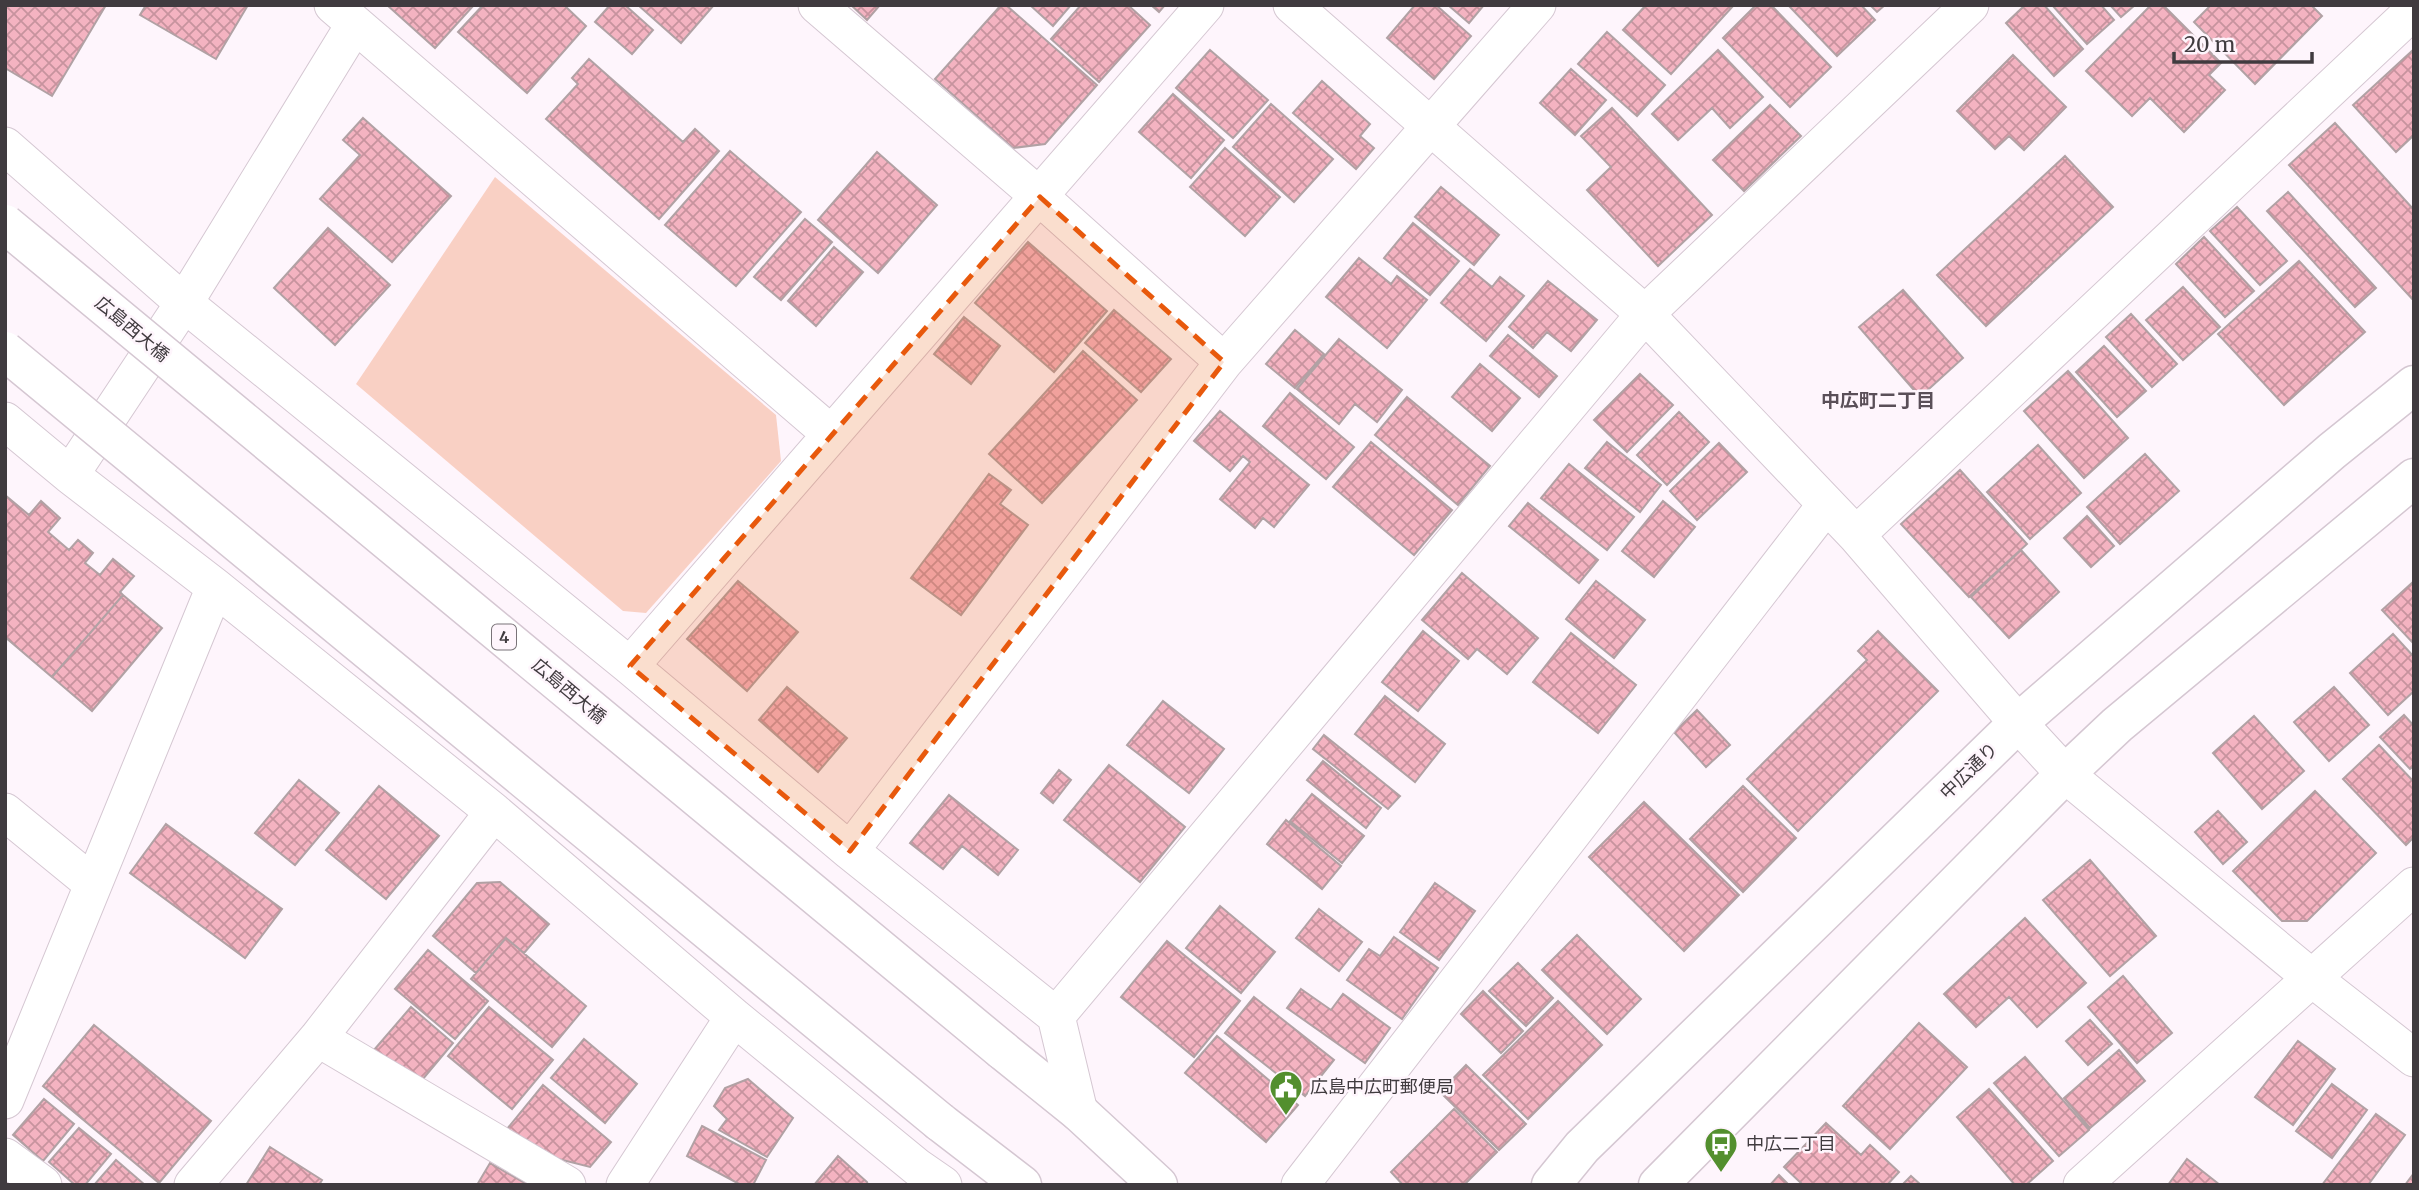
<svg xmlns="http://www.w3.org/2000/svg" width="2419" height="1190" font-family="Merriweather,'Noto Sans JP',serif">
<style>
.green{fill:#f9d0c4}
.building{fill:url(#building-cross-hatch);stroke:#b1a1a4;stroke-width:2}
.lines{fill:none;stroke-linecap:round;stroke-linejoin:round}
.street-casing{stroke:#d5c7d2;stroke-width:39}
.secondary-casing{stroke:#d5c7d2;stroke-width:41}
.highway-casing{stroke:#d5c7d2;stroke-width:41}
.street{stroke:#fff;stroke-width:37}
.secondary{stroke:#fff;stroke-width:38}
.highway{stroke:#fff;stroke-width:38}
.highway-bridge-casing{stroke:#d5c7d2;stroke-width:41;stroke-linecap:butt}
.highway-bridge{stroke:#fff;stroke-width:38}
.marked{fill:#e8590c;fill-opacity:0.2;stroke:#e8590c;stroke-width:5;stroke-dasharray:14 9;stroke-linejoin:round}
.labels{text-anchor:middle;stroke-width:5;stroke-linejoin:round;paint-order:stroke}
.shield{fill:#fef5fc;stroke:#797378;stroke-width:2}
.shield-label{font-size:16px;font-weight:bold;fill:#403b3f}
.street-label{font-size:18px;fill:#403b3f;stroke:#fef5fc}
.poi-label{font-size:18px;fill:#403b3f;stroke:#fef5fc;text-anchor:start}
.neighbourhood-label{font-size:19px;font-weight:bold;fill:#5a4f58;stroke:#fef5fc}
</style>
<defs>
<pattern id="building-cross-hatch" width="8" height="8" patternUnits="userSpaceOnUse" patternTransform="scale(1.75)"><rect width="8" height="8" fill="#f4b3c1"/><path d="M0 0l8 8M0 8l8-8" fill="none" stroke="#c7939e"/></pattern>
</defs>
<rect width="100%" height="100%" fill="#fef5fc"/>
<path class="green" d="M495,177L776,415L781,461L646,613L623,611L356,384Z"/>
<path class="building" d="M5,5H106L52,96L5,68Z
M146,5H248L216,59L140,15Z
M387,5H474L435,48Z
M483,5H564L586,26L527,93L458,32Z
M610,5H625L653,30L632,54L595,22Z
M638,5H714L681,43Z
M851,5H880L867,20Z
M1001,5H1006L1097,85L1045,144L1013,148L935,79Z
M1030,5H1071L1053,26Z
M1081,5H1128L1150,25L1099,82L1051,39Z
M1151,5H1165L1159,12Z
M1415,5H1436L1471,36L1434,79L1387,38Z
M1448,5H1484L1469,23Z
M1646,5H1734L1671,74L1623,30Z
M1756,5H1771L1831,67L1790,107L1723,38Z
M1788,5H1861L1875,20L1837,56Z
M1870,5H1885L1877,12Z
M2025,5H2044L2083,49L2054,76L2006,23Z
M2052,5H2101L2114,20L2087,44Z
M2110,5H2135L2121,17Z
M2151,5H2163L2221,63L2209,75L2225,90L2184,132L2150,98L2132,116L2086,71Z
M2211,5H2311L2322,16L2255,84L2194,22Z
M1607,32L1665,85L1637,116L1578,64Z
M2414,49V135L2396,152L2353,105Z
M1210,50L1268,100L1233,138L1176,88Z
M1718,50L1763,97L1730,128L1712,108L1678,140L1652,114Z
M2013,55L2066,107L2024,150L2009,136L1995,149L1957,111Z
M589,59L683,142L695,129L719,151L659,219L546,119L578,84L572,78Z
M1571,69L1606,100L1575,135L1540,103Z
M1322,81L1370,124L1360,136L1374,148L1356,169L1293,113Z
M1173,94L1224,140L1191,178L1139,132Z
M1271,104L1333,159L1294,202L1233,147Z
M1770,105L1801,136L1744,191L1713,160Z
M1612,108L1712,215L1658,266L1587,190L1611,167L1581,136Z
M363,118L451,196L392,262L320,199L360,155L343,140Z
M2335,123L2414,210V301L2289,165Z
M1225,148L1280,197L1245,236L1190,187Z
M730,151L801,212L736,286L665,225Z
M877,152L937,205L878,273L818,220Z
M2065,156L2113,207L1986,326L1937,275Z
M1441,187L1499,235L1474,265L1415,217Z
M2288,192L2376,288L2355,307L2267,211Z
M2237,207L2287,261L2260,285L2210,231Z
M805,219L832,242L781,300L754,277Z
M1413,223L1459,261L1430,295L1384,258Z
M328,228L390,285L335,345L274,288Z
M2204,237L2254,291L2225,317L2176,264Z
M1028,242L1107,311L1054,372L975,303Z
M834,247L863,272L816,326L788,301Z
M1359,258L1391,284L1397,276L1427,300L1387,348L1326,297Z
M2299,261L2365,332L2284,405L2218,334Z
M1470,269L1492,287L1500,277L1524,296L1486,341L1441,303Z
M1548,281L1597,320L1571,351L1547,332L1533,348L1509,327Z
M2183,287L2220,327L2183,360L2146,320Z
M1903,290L1963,358L1920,397L1859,327Z
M1114,310L1171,359L1141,392L1085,343Z
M2131,314L2177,364L2152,387L2106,337Z
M964,317L1000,346L971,384L934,354Z
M1295,330L1324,354L1295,388L1266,364Z
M1508,335L1557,376L1539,397L1490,356Z
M1339,339L1402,390L1377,422L1355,404L1339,424L1297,389Z
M2104,346L2146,391L2117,417L2076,372Z
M1083,351L1137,400L1042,503L989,454Z
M1480,364L1520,398L1492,431L1452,397Z
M2068,371L2128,438L2084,478L2024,411Z
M1640,374L1673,405L1627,452L1594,420Z
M1290,393L1354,447L1326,479L1263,426Z
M1407,397L1490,466L1458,505L1375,435Z
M1220,411L1309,485L1274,527L1263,518L1255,528L1220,499L1250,462L1243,456L1230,471L1194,441Z
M1679,412L1709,442L1667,485L1637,455Z
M1371,442L1452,510L1414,555L1333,487Z
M1607,442L1661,485L1640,512L1585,468Z
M1719,443L1747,472L1697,520L1670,491Z
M2038,445L2081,493L2030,539L1987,492Z
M2145,454L2179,491L2120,544L2087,507Z
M1569,464L1634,517L1607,550L1541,498Z
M1960,470L2027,544L1969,597L1901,524Z
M989,474L1011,490L1000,504L1028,525L961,615L911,578Z
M5,495L29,515L41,501L60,518L48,532L69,550L78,540L93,553L85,563L100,575L113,559L134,576L120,592L123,595L52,677L5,637Z
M1663,501L1695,527L1654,577L1622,551Z
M1528,503L1598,560L1579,583L1509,526Z
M2087,516L2114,546L2091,567L2064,538Z
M2021,550L2059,592L2009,638L1971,597Z
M1462,573L1538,638L1507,674L1477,649L1468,659L1422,620Z
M738,581L798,632L747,691L687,639Z
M1596,581L1645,620L1614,658L1566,619Z
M2414,581V644L2382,610Z
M123,595L162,628L92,711L52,677Z
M1423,631L1459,661L1418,711L1382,682Z
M1878,631L1938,691L1798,831L1747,779L1867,660L1858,651Z
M1571,633L1636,685L1598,733L1533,682Z
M2393,634L2414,657V691L2388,715L2350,673Z
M787,687L847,738L818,772L759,720Z
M2334,687L2369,725L2329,761L2294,722Z
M1385,696L1445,744L1415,782L1355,734Z
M1163,701L1224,749L1189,793L1127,745Z
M1697,710L1730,745L1706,767L1674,732Z
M2404,715L2414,726V766L2410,769L2380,737Z
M2254,716L2304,771L2262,809L2213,753Z
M1324,735L1400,796L1388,809L1313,749Z
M2379,745L2414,782V837L2406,845L2343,779Z
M1323,761L1381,808L1366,828L1307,780Z
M1109,765L1185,827L1140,882L1064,820Z
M1059,770L1071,780L1053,803L1041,793Z
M299,780L339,813L295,865L255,833Z
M379,786L439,836L386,899L326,850Z
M1743,786L1796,838L1743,892L1690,839Z
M2315,791L2376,853L2307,921H2282L2233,871Z
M1312,794L1364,836L1342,863L1290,821Z
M949,795L1018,850L998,875L962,846L943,869L910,843Z
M1644,802L1739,895L1684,951L1589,857Z
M2218,811L2247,842L2223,864L2195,832Z
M1286,820L1341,866L1322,889L1267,844Z
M166,824L282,909L245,958L130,873Z
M2090,860L2156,936L2110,976L2043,900Z
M500,882L549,924L524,953L506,938L476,973L433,936L477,883Z
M1435,883L1475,911L1439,960L1400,932Z
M1220,906L1275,952L1241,993L1186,948Z
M1319,909L1362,942L1339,971L1296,938Z
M2025,918L2086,983L2037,1027L2009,997L1976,1027L1944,994Z
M1577,935L1641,999L1607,1034L1542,970Z
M1394,937L1438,968L1402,1019L1347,980L1369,949L1380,956Z
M506,938L586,1006L552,1047L471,979Z
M1167,941L1240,1001L1194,1057L1121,997Z
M428,950L488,1001L455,1039L395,989Z
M1518,963L1553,998L1526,1026L1489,991Z
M2123,976L2172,1033L2137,1063L2088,1007Z
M1301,989L1331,1010L1343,994L1390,1028L1365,1063L1287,1008Z
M1483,991L1523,1031L1501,1053L1461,1014Z
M1254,997L1334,1060L1305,1096L1225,1033Z
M1558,1001L1602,1045L1528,1119L1483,1075Z
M411,1007L453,1043L417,1086L374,1050Z
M489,1007L553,1060L512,1109L448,1056Z
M2090,1020L2112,1044L2088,1065L2066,1041Z
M1919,1023L1967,1067L1890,1149L1843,1106Z
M94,1025L211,1121L159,1183L43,1086Z
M1217,1036L1298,1105L1266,1142L1185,1073Z
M584,1039L637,1084L605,1123L551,1078Z
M2298,1041L2335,1069L2293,1125L2255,1097Z
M2119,1050L2145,1081L2090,1128L2064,1098Z
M2025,1057L2089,1130L2059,1156L1994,1083Z
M1466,1065L1526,1124L1499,1150L1440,1092Z
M748,1079L793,1118L767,1157L719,1130L727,1119L714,1106L725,1088Z
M2332,1084L2367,1110L2332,1158L2296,1131Z
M543,1085L611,1142L590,1167L535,1153L507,1129Z
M1989,1089L2053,1161L2026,1185H2015L1957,1117Z
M44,1099L74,1124L43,1161L13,1135Z
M1454,1109L1497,1152L1464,1185H1403L1391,1172Z
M2376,1114L2405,1135L2368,1185H2322Z
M1826,1123L1861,1155L1870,1145L1899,1172L1887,1185H1803L1784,1167Z
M702,1126L766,1160L753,1185H741L687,1156Z
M79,1128L111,1154L85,1185H75L49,1162Z
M270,1147L322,1180L319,1185H246Z
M838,1156L867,1182L868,1185H814Z
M2187,1159L2220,1185H2168Z
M116,1160L145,1185H94Z
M490,1163L528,1185H477Z
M2414,1173V1185H2405Z
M1779,1175L1789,1185H1770Z
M1911,1176L1921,1185H1902Z"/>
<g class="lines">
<defs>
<path id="street" d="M333,5L831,434
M817,5L1040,197L1224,362
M1292,5L1645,314L1856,535L2018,723L2065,774L2313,979L2414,1058
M5,146L184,303L630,666L850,851L1056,1016L1079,1112
M5,421L70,475L215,587L494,812L734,1017L917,1167L943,1185
M70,475L184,303L355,24
M1856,535L2414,10
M630,666L1205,5
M5,812L93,884
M850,851L1224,362L1537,5
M1056,1016L1645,314L1970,5
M318,1038L567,1185
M5,1100L215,587
M5,1157L43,1185
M193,1185L318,1038L494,812
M625,1185L734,1017
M1300,1185L1826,505
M2082,1185L2414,886"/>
<path id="secondary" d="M1079,1112L1158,1185
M1551,1185L1582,1147L2018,723L2332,451L2414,385
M1658,1185L2065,774L2117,725L2414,478"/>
<path id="highway" d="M1002,1050L1079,1112
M940,1122L1022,1185"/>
</defs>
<use href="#street" class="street-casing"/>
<use href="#secondary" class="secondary-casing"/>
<use href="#highway" class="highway-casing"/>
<use href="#street" class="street"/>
<use href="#secondary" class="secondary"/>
<use href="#highway" class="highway"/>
<defs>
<path id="highway-bridge" d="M5,224L1002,1050
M5,351L940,1122"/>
</defs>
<use href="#highway-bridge" class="highway-bridge-casing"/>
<use href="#highway-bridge" class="highway-bridge"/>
</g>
<path class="marked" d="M1040,197L1224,362L850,851L630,666Z"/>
<defs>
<symbol id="civic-pin" viewBox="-11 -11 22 30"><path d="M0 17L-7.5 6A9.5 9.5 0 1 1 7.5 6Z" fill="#538f2e" stroke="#fef5fc"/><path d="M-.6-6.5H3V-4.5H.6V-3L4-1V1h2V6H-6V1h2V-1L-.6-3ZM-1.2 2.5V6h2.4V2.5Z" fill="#fff"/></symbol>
<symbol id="bus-pin" viewBox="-11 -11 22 30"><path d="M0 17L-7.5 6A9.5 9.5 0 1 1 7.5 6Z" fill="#538f2e" stroke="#fef5fc"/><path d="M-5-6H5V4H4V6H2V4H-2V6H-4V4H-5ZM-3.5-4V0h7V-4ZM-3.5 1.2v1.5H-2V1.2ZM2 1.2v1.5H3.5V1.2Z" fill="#fff"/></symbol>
</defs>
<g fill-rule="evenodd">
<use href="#civic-pin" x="1267" y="1068" width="38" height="52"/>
<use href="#bus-pin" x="1702" y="1125" width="38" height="52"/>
</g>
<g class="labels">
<rect class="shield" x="492" y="624.5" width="24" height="25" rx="5"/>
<g class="shield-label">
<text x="504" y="643">4</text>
</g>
<g class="street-label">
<text transform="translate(132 329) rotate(40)" y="6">広島西大橋</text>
<text transform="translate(569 691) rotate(40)" y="6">広島西大橋</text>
<text transform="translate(1969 771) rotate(-44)" y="6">中広通り</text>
</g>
<g class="poi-label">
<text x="1310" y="1093">広島中広町郵便局</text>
<text x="1746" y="1150">中広二丁目</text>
</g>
<g class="neighbourhood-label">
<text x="1878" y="407">中広町二丁目</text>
</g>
</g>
<rect width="2419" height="1190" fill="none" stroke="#403b3f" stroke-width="14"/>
<path d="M2174 52v10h138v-10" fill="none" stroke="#403b3f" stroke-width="3.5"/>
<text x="2184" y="52" font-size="21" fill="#403b3f" stroke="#fef5fc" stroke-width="5" paint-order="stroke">20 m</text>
</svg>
